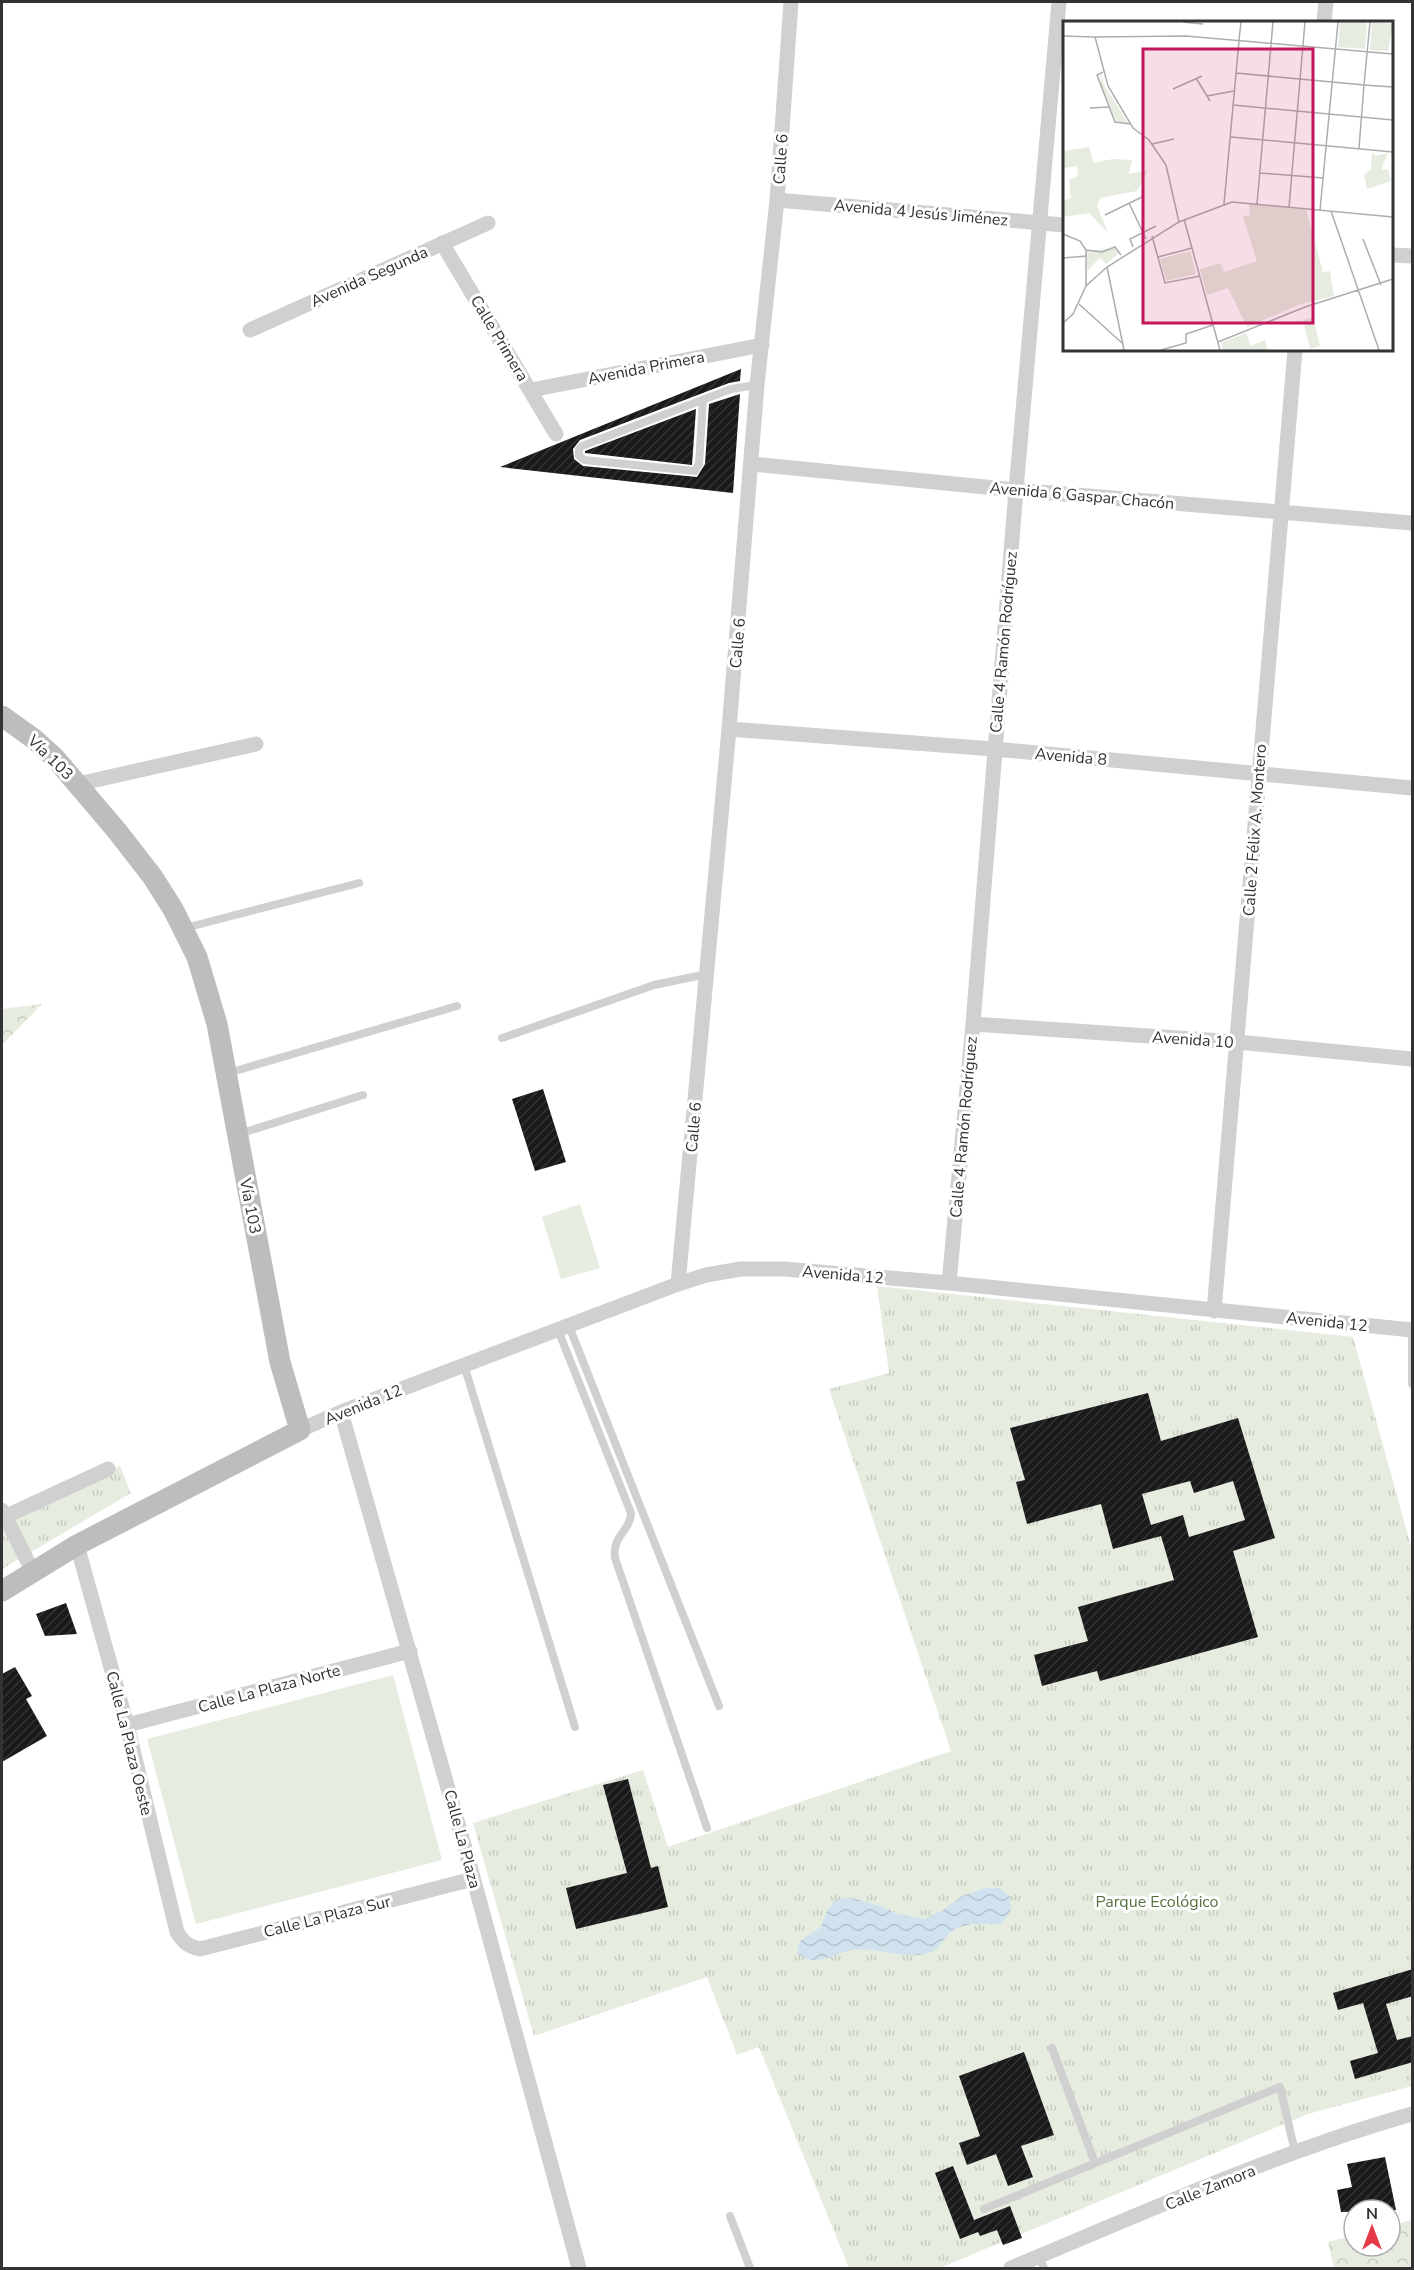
<svg xmlns="http://www.w3.org/2000/svg" width="1414" height="2270" font-family="'Nunito Sans',sans-serif">
<style>
.grass{fill:url(#grass-tufts)}
.forest{fill:url(#forest-crowns)}
.garden{fill:#e6ecdf}
.water{fill:url(#water-waves)}
.building{fill:url(#building-hatch);fill-rule:evenodd}
.lines{fill:none;stroke-linecap:round;stroke-linejoin:round}
.lane{stroke:#d0d0d0;stroke-width:8}
.street{stroke:#d0d0d0;stroke-width:15}
.secondary{stroke:#bdbdbd;stroke-width:21}
.labels{text-anchor:middle;stroke-width:6;stroke-linejoin:round;paint-order:stroke}
.street-label{font-size:16px;fill:#333;stroke:#fff}
.park-label{font-size:16px;fill:#56703f;stroke:#fff}
.inset-road{fill:none;stroke:#adadad;stroke-width:1.5}
.view{fill:#c2185b;fill-opacity:0.15;stroke:#c2185b;stroke-width:3}
.inset-edge{fill:none;stroke:#333;stroke-width:3}
</style>
<defs>
<pattern id="grass-tufts" width="24" height="20" patternUnits="userSpaceOnUse" patternTransform="scale(1.5)"><rect width="24" height="20" fill="#e6ecdf"/><path d="M3 7l-1-3M5 7V3M7 7l1-3M15 17l-1-3M17 17v-4M19 17l1-3" fill="none" stroke="#c6cbc0"/></pattern>
<pattern id="forest-crowns" width="20" height="18" patternUnits="userSpaceOnUse" patternTransform="scale(1.5)"><rect width="20" height="18" fill="#e6ecdf"/><path d="M2 6a3 3 0 1 1 6 0M12 15a3 3 0 1 1 6 0" fill="none" stroke="#c6cbc0"/></pattern>
<pattern id="water-waves" width="16" height="10" patternUnits="userSpaceOnUse" patternTransform="scale(1.5)"><rect width="16" height="10" fill="#cfe2ee"/><path d="M0 5q4-4 8 0t8 0" fill="none" stroke="#b2c2cd"/></pattern>
<pattern id="building-hatch" width="6" height="6" patternUnits="userSpaceOnUse" patternTransform="scale(1.5)"><rect width="6" height="6" fill="#1a1a1a"/><path d="M-1 1l2-2M0 6l6-6M5 7l2-2" fill="none" stroke="#333"/></pattern>
</defs>
<rect width="100%" height="100%" fill="#fff"/>
<path class="grass" d="M877,1286L1353,1337L1412,1550V2086L1308,2114L940,2268H849L759,2047L737,2055L707,1977L534,2036L473,1823L643,1770L668,1847L951,1751L829,1389L889,1373Z
M120,1466L131,1493L2,1569V1524Z"/>
<path class="forest" d="M42,1004L2,1045V1009Z
M1412,2220V2268H1334L1328,2242L1354,2235V2246H1390V2226Z"/>
<path class="garden" d="M580,1204L600,1268L561,1279L542,1217Z
M393,1675L442,1860L196,1924L147,1739Z"/>
<path class="water" d="M985,1888H999L1010,1897L1011,1910L1001,1924C985,1925 965,1921 951,1932C944,1937 940,1948 932,1952C908,1961 882,1948 858,1949C835,1951 820,1970 797,1953L800,1941L821,1927L826,1913L834,1901L848,1897L881,1906L897,1914L924,1919L942,1911L962,1896Z"/>
<path class="building" d="M741,369L740,381L729,383L580,440L573,449L574,459L583,466L697,477L705,464L709,404L740,394L733,493L500,467Z
M696,409L692,465L585,453V451Z
M543,1089L566,1162L535,1171L512,1099Z
M1148,1393L1161,1441L1238,1418L1275,1538L1233,1551L1258,1637L1100,1681L1097,1671L1042,1686L1034,1655L1088,1641L1078,1607L1174,1580L1161,1536L1113,1549L1101,1504L1027,1524L1016,1482L1025,1480L1010,1428ZM1190,1481L1194,1493L1233,1481L1245,1520L1189,1537L1183,1515L1151,1525L1142,1494Z
M66,1603L77,1634L45,1636L36,1614Z
M15,1667L32,1696L26,1699L47,1736L2,1762V1674Z
M628,1779L651,1868L658,1866L668,1907L576,1929L566,1888L627,1873L603,1785Z
M1413,1969V1996L1386,2004L1397,2040L1413,2036V2062L1355,2079L1350,2061L1378,2053L1363,2003L1338,2010L1333,1993Z
M1024,2052L1054,2135L1021,2146L1033,2177L1008,2186L996,2154L967,2165L959,2143L980,2136L959,2076Z
M1385,2157L1396,2210L1341,2212L1337,2190L1352,2187L1347,2164Z
M953,2166L974,2220L1010,2206L1022,2238L1003,2245L997,2230L980,2236L978,2232L960,2239L935,2173Z"/>
<g class="lines">
<path class="lane" d="M703,400L699,464L695,471L584,460L579,456V449L582,446L731,389L757,385
M185,928L359,883
M502,1038L654,985L707,974
M228,1073L457,1006
M239,1134L363,1095
M569,1326L719,1706
M558,1330L631,1513C630,1532 612,1535 615,1558L707,1828
M1412,1330V1384
M464,1365L575,1727
M1052,2048L1095,2163
M984,2209L1280,2087L1295,2152
M730,2216L750,2268
M1039,2257L1044,2268"/>
<path class="street" d="M1324,22L1326,2
M777,200L1064,225
M442,243L556,434
M1392,255L1412,256
M250,330L488,223
M531,390L762,345
M752,464L1016,490L1412,523
M729,729L994,749L1412,788
M78,784L256,744
M973,1024L1237,1042L1412,1059
M949,1283L973,1024L1016,490L1059,2
M678,1284L729,729L757,385L777,200L791,2
M1214,1311L1295,350
M341,1412L470,1866L579,2268
M300,1430L341,1412L678,1284L706,1275L741,1269H784L949,1283L1412,1330
M2,1510L33,1572
M2,1518L108,1469
M77,1545L127,1725L177,1932C183,1942 188,1946 200,1949L473,1879
M127,1725L410,1651
M1011,2268C1143,2213 1275,2153 1412,2114"/>
<path class="secondary" d="M2,716L34,739L55,758L117,831L152,876L173,909L197,957L217,1024L280,1362L300,1430L77,1545L2,1591"/>
</g>
<g class="labels">
<g class="street-label">
<text transform="translate(780 159) rotate(-86)" y="6">Calle 6</text>
<text transform="translate(921 212) rotate(5)" y="6">Avenida 4 Jesús Jiménez</text>
<text transform="translate(369 276) rotate(-24)" y="6">Avenida Segunda</text>
<text transform="translate(500 338) rotate(59)" y="6">Calle Primera</text>
<text transform="translate(646 367) rotate(-11)" y="6">Avenida Primera</text>
<text transform="translate(1082 495) rotate(5)" y="6">Avenida 6 Gaspar Chacón</text>
<text transform="translate(1003 642) rotate(-85)" y="6">Calle 4 Ramón Rodríguez</text>
<text transform="translate(737 643) rotate(-85)" y="6">Calle 6</text>
<text transform="translate(1071 756) rotate(5)" y="6">Avenida 8</text>
<text transform="translate(51 757) rotate(44)" y="6">Vía 103</text>
<text transform="translate(1254 830) rotate(-86)" y="6">Calle 2 Félix A. Montero</text>
<text transform="translate(1193 1039) rotate(4)" y="6">Avenida 10</text>
<text transform="translate(693 1127) rotate(-85)" y="6">Calle 6</text>
<text transform="translate(963 1127) rotate(-85)" y="6">Calle 4 Ramón Rodríguez</text>
<text transform="translate(251 1206) rotate(79)" y="6">Vía 103</text>
<text transform="translate(843 1274) rotate(5)" y="6">Avenida 12</text>
<text transform="translate(1327 1321) rotate(6)" y="6">Avenida 12</text>
<text transform="translate(363 1404) rotate(-22)" y="6">Avenida 12</text>
<text transform="translate(269 1688) rotate(-15)" y="6">Calle La Plaza Norte</text>
<text transform="translate(130 1743) rotate(76)" y="6">Calle La Plaza Oeste</text>
<text transform="translate(463 1839) rotate(75)" y="6">Calle La Plaza</text>
<text transform="translate(327 1916) rotate(-14)" y="6">Calle La Plaza Sur</text>
<text transform="translate(1210 2187) rotate(-22)" y="6">Calle Zamora</text>
</g>
<g class="park-label">
<text x="1157" y="1907">Parque Ecológico</text>
</g>
</g>
<g transform="translate(1063 21)">
<rect width="330" height="330" fill="#fff"/>
<path d="M277,1H304L302,28L275,26ZM38,52L41,64L65,102L53,100L38,64ZM50,138L49,147L55,154L49,166L25,183H16L8,177L6,159L15,155L14,145ZM186,183L243,189L260,251L267,250L271,275L238,283L184,306L165,267L144,274L137,248L157,242L161,251L194,240L180,196L187,194ZM51,227L56,232L43,243L37,237L24,250V230Z" fill="#e6ecdf"/>
<path d="M26,126L31,143L0,147V130ZM309,131L313,135L325,132L318,149L325,148L328,160L304,168L301,153L308,149ZM50,138L69,139L66,153L85,149L74,170L37,177L34,185L45,212L26,192L0,196V180L8,177L16,183H25L49,166L55,154L49,147ZM250,296L257,325L247,328L240,299ZM183,312L188,325L202,319L205,329H160L158,322Z" fill="#e6ecdf"/>
<path d="M309,1L330,3L325,30L307,29ZM127,230L133,253L103,260L97,238Z" fill="#e6ecdf"/>
<path class="inset-road" d="M120,1L140,3M307,1L301,64L330,66M0,15L32,16M176,19L178,1M40,51L34,54L52,101L68,103M173,52L301,64L296,127M133,57L147,80M110,68L139,55M144,75L171,70M170,84L330,99M27,87L46,86M330,103V156M168,116L330,131M89,123L111,118M197,152L261,157M66,182L83,218M161,183L176,20M194,183L210,1M226,186L242,1M257,189L275,1M268,190L316,329M42,194L79,176M121,198L157,329M116,201L169,181L330,196M0,213L17,220L23,229V265M89,215L102,262L137,255M300,218L318,264M70,226L67,218L93,205M23,229L39,231L52,226L58,234M95,236L129,227M0,237L24,235M44,246L61,329M16,283L59,322M0,302L10,293L23,265L44,246L116,201L103,144L86,119L70,107L45,65L32,16L123,15L330,33M155,321L242,286L330,258M98,329L123,322V313L150,304"/>
<path class="view" d="M80,28H250V302H80Z"/>
<rect width="330" height="330" class="inset-edge"/>
</g>
<rect width="1414" height="2270" fill="none" stroke="#333333" stroke-width="6"/>
<g transform="translate(1372 2228)"><circle r="28" fill="#ffffff" stroke="#adadad" stroke-width="1.5"/>
<path d="M0-4.5L10 22L0 15L-10 22Z" fill="#e63946"/>
<text y="-9" font-size="16" font-weight="bold" text-anchor="middle" fill="#333333">N</text>
</g>
</svg>
